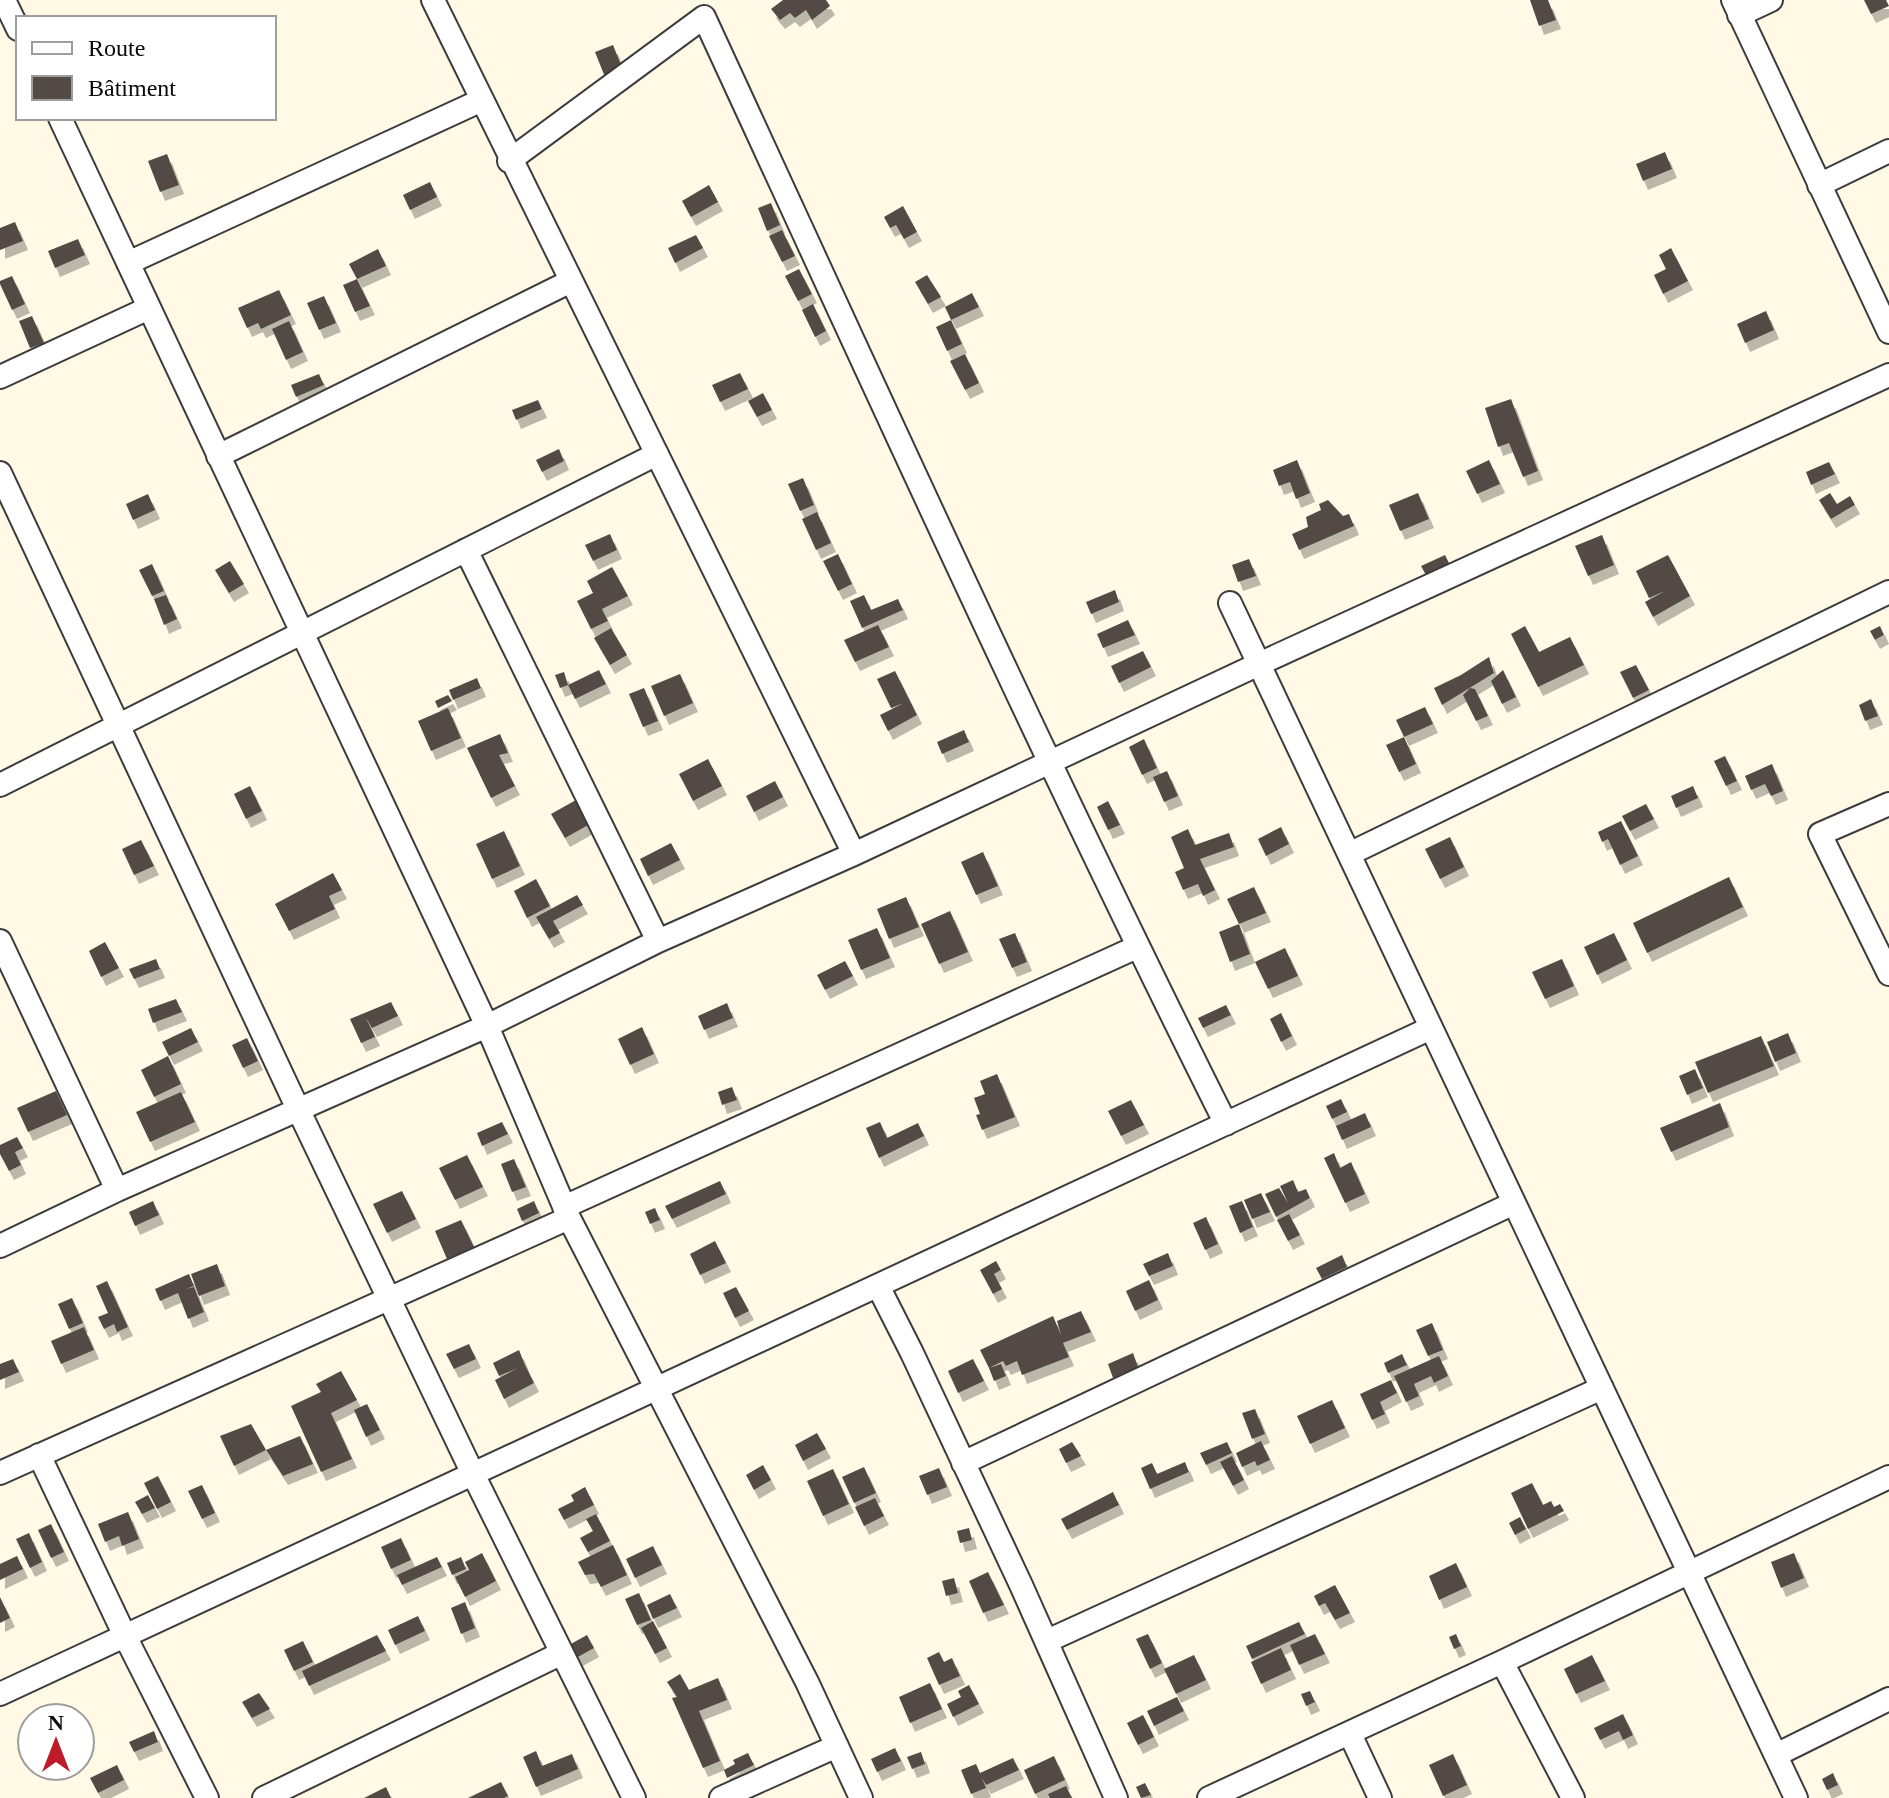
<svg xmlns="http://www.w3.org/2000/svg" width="1889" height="1798" font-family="Georgia,serif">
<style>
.building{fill:#534a45;filter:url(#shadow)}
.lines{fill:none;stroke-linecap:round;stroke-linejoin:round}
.minor-casing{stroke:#3c3c3c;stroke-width:26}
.minor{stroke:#fff;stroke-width:22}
</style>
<defs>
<filter id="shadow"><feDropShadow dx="5" dy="9" stdDeviation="0" flood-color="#0004"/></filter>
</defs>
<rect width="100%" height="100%" fill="#fff9e6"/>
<path class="building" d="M783,0H826L830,6L812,20L806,10L795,18L790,13L780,20L771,9Z
M1530,0H1548L1556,20L1539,26Z
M1864,0H1886L1889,6L1871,14Z
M613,45L625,75L607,82L595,52Z
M1665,152L1672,169L1643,181L1636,164Z
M167,154L179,185L160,192L148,161Z
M430,182L437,197L410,210L403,195Z
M709,185L718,202L691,217L682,201Z
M771,203L780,225L767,231L758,208Z
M903,206L917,232L904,239L896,225L890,228L884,217Z
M15,222L23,241L0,250V228Z
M782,230L795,256L782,262L769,236Z
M696,235L703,248L675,263L668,248Z
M78,239L85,255L55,268L48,251Z
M1671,248L1688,281L1663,294L1654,275L1666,269L1659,255Z
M378,249L386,266L357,279L349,264Z
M799,269L812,294L798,301L785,276Z
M927,275L941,297L928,304L915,282Z
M12,276L25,304L12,310L0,284V281Z
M357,279L370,306L355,312L343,285Z
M279,290L291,315L261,329L258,323L247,328L238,308Z
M972,293L979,307L951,320L962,344L947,351L936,327L951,320L945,307Z
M324,296L336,323L319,330L307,303Z
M813,304L826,331L815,337L802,310Z
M1766,311L1774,330L1745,343L1737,324Z
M32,316L44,343L30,348L19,321Z
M289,321L303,352L286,360L272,329Z
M965,354L979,383L965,390L950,361Z
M740,373L748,389L720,402L712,385Z
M319,374L324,385L296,397L291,385Z
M763,393L772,410L757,417L748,401Z
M1511,399L1538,471L1523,477L1509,443L1498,447L1485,408Z
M538,400L542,409L516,420L512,410Z
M559,449L564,461L542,472L536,460Z
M1297,460L1310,493L1296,499L1290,482L1279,486L1273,470Z
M1489,460L1500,484L1477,494L1466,471Z
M1829,462L1835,474L1811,485L1806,472Z
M803,478L814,505L800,511L788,484Z
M1418,493L1429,519L1400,531L1389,505Z
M1830,493L1837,504L1850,496L1855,505L1831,519L1819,500Z
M148,494L155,510L133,520L126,504Z
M1328,500L1343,516L1349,514L1354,526L1299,550L1292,534L1308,527L1306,517L1321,510L1319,504Z
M817,512L831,543L816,550L802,519Z
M610,534L617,550L593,561L585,545Z
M1602,535L1614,565L1588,576L1575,546Z
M838,554L852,584L838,591L823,561Z
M1445,555L1451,567L1427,577L1421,566Z
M1668,555L1690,596L1653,617L1645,602L1665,591L1649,598L1636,571Z
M1249,559L1256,576L1238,582L1232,565Z
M230,561L244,584L229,593L215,570Z
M152,564L164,591L152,596L139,570Z
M612,567L628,596L602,609L608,621L591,629L577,601L593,593L587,581Z
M1115,590L1119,602L1091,614L1086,602Z
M166,595L177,619L164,625L154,599Z
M864,595L871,610L898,599L903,610L862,628L850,601Z
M1128,620L1135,635L1103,648L1097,634Z
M878,625L889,647L855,662L844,640Z
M1525,626L1539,652L1570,637L1584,665L1538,687L1511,634Z
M1880,626L1884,635L1875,640L1870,631Z
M611,628L627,655L610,665L594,638Z
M1143,651L1151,667L1119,683L1111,666Z
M1489,657L1494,673L1442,705L1434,688L1461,675Z
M1636,665L1649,690L1633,698L1620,672Z
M599,670L606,684L575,699L568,685Z
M1503,670L1516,697L1502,704L1491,681Z
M895,671L917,715L888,731L880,715L904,703L891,708L877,679Z
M564,672L568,685L560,688L555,675Z
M680,674L693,703L664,716L651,686Z
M477,678L481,688L453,700L449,690Z
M644,688L658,721L643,727L629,694Z
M1470,688L1475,689L1488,716L1476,721L1463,695Z
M448,695L452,701L438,708L435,701Z
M1871,699L1878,716L1865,721L1859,705Z
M1425,707L1433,724L1404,737L1396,720Z
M448,708L461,738L431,751L418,721Z
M964,730L969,742L942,754L937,742Z
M500,734L508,753L499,755L515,786L491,798L467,748Z
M1404,737L1416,764L1399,772L1386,745Z
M1144,739L1157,768L1142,775L1129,747Z
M1725,756L1737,781L1726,786L1714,761Z
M708,759L722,786L693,801L679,774Z
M1772,764L1783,791L1771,796L1765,784L1751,790L1745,776Z
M1167,771L1178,796L1164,802L1153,777Z
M775,781L783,797L754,812L746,796Z
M250,786L262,811L246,819L234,794Z
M1693,786L1698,798L1676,808L1671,796Z
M576,800L590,824L565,838L551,814Z
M1108,801L1120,825L1108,830L1097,807Z
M1646,804L1654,819L1630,831L1622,816Z
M1621,821L1638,856L1620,865L1608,839L1602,842L1598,832Z
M1281,827L1289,844L1266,856L1258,839Z
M1188,829L1195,845L1229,833L1234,847L1200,859L1215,890L1203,896L1198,884L1183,890L1175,872L1184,868L1171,837Z
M504,831L520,866L492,879L476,844Z
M1450,837L1464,867L1440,879L1425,849Z
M141,840L154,866L134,875L122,849Z
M671,843L680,860L648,876L640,859Z
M983,852L998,886L976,895L961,862Z
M333,873L342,890L329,896L335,909L289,931L275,904Z
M1729,877L1743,907L1647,953L1633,923Z
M536,879L550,906L527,918L514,891Z
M1254,887L1266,913L1239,924L1227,899Z
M577,895L583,905L553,921L560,933L549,939L536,917Z
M906,897L919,927L889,939L877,909Z
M950,911L968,952L939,964L921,924Z
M1239,924L1250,954L1230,962L1219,932Z
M877,928L890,958L861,970L848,940Z
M1015,933L1027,962L1012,968L999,939Z
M1614,933L1627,960L1597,975L1584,947Z
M105,942L119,968L101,977L89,951Z
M1285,948L1298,976L1268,989L1255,962Z
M156,959L160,969L134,979L129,969Z
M1562,959L1574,986L1545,999L1532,972Z
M845,961L853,976L825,990L817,975Z
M176,999L182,1012L153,1023L148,1009Z
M391,1002L398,1016L372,1028L366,1018L375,1037L361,1043L350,1019Z
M727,1003L733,1018L704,1030L698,1016Z
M1226,1005L1231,1015L1203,1028L1198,1018Z
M1281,1013L1292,1036L1281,1042L1270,1019Z
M642,1027L654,1054L630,1065L618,1039Z
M191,1028L198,1042L169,1056L162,1042Z
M1788,1033L1796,1053L1775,1062L1767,1042Z
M1761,1036L1774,1066L1708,1093L1695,1062Z
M247,1038L258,1061L243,1068L232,1045Z
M168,1056L181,1084L154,1097L141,1070Z
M1695,1069L1703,1088L1687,1095L1679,1076Z
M997,1074L1015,1117L982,1130L976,1115L980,1114L974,1098L985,1094L980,1081Z
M732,1087L737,1100L722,1105L718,1092Z
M56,1091L67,1115L28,1132L17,1108Z
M181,1092L195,1122L150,1142L136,1112Z
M1341,1099L1347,1112L1332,1119L1326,1106Z
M1131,1100L1144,1125L1121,1136L1108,1111Z
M1720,1103L1729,1127L1671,1152L1660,1128Z
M1365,1113L1371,1127L1342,1140L1336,1126Z
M502,1122L508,1134L482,1146L477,1133Z
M880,1122L887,1138L918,1123L924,1136L879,1158L866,1128Z
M17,1137L23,1148L15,1152L21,1165L9,1171L0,1154V1145Z
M1334,1153L1340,1168L1351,1162L1365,1194L1345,1203L1324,1158Z
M467,1155L483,1187L455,1200L439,1168Z
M514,1159L526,1187L512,1192L501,1164Z
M1293,1180L1298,1192L1306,1189L1310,1198L1276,1217L1265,1194L1279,1188L1288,1203L1280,1186Z
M720,1181L726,1194L672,1219L665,1206Z
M402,1191L416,1219L387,1233L373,1204Z
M1261,1193L1270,1212L1252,1219L1244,1200Z
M153,1201L159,1215L135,1226L129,1212Z
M534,1201L539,1213L522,1221L517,1209Z
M1242,1201L1253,1227L1240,1233L1229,1206Z
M655,1208L660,1220L650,1224L645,1212Z
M1289,1214L1300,1235L1288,1241L1277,1220Z
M1206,1217L1218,1244L1205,1250L1193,1223Z
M461,1220L474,1247L447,1259L435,1231Z
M715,1241L726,1263L700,1275L690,1254Z
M1168,1253L1173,1266L1149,1276L1143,1264Z
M1342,1255L1347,1267L1322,1279L1316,1268Z
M996,1261L1001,1270L994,1274L1002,1289L993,1294L980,1270Z
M217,1264L225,1286L199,1296L191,1274Z
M189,1274L194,1286L186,1289L194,1287L204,1312L188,1319L178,1293L160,1301L155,1289Z
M1149,1280L1158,1300L1135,1311L1126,1291Z
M107,1281L128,1327L117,1332L114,1324L104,1329L98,1317L108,1313L96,1286Z
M736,1287L749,1311L735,1318L723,1293Z
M72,1298L83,1323L69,1329L58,1304Z
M1081,1311L1091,1332L1063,1343L1069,1357L1022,1375L1017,1361L1006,1366L1003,1361L989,1368L980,1350L1053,1316L1061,1335L1057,1321Z
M1432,1323L1443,1350L1428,1356L1416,1330Z
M84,1327L94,1350L61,1364L51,1341Z
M469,1344L476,1359L454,1369L446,1354Z
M519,1350L525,1365L534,1383L504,1399L495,1380L518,1368L499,1376L493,1363Z
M1133,1353L1138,1367L1113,1378L1108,1364Z
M1402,1354L1407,1365L1388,1373L1384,1363Z
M1439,1356L1448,1376L1434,1383L1431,1376L1414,1384L1419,1396L1406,1402L1394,1376Z
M13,1359L19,1372L0,1380V1364Z
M973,1359L984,1381L958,1393L948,1371Z
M1001,1364L1006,1376L994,1381L989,1368Z
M341,1371L357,1400L331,1413L352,1459L321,1472L291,1406L321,1392L316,1384Z
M1391,1380L1397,1393L1380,1402L1385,1414L1372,1420L1360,1394Z
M1332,1400L1345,1428L1310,1444L1297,1416Z
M367,1404L380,1430L366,1437L354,1410Z
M1255,1409L1265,1434L1252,1439L1242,1413Z
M251,1424L266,1450L234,1466L220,1436Z
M817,1433L826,1449L803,1461L795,1445Z
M300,1436L313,1464L283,1476L266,1450Z
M1261,1441L1270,1460L1257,1466L1255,1461L1242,1467L1236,1453Z
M1072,1442L1081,1456L1066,1463L1059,1449Z
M1227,1442L1232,1453L1206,1465L1200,1453Z
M1232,1456L1244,1480L1233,1486L1220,1462Z
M1185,1462L1189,1472L1150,1489L1141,1468L1152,1463L1157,1474Z
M763,1465L771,1480L754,1490L746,1475Z
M864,1467L876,1493L854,1503L842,1477Z
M939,1468L947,1487L927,1495L919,1476Z
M833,1469L849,1504L823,1516L807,1481Z
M158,1476L171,1502L157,1509L144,1483Z
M1532,1483L1543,1505L1551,1501L1554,1507L1560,1504L1564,1511L1528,1529L1511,1493Z
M202,1485L215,1513L202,1519L188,1491Z
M585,1487L594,1505L564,1520L558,1509L574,1501L571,1495Z
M1113,1492L1119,1505L1067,1530L1061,1519Z
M148,1495L155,1508L142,1514L135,1502Z
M875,1498L884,1516L864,1526L855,1507Z
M128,1512L139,1539L122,1546L119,1536L105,1542L98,1524Z
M596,1514L610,1541L588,1552L580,1538L593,1531L586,1519Z
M1520,1517L1526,1529L1515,1535L1509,1523Z
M51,1524L64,1552L51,1558L38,1530Z
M969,1528L972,1540L960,1543L957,1531Z
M29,1533L42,1562L30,1568L16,1539Z
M401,1538L411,1560L391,1569L381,1547Z
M613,1545L627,1575L601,1587L594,1574L585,1575L578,1562Z
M653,1546L662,1565L635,1578L626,1559Z
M482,1553L496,1581L465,1597L455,1577L469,1570L465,1562Z
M1794,1553L1804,1578L1781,1588L1771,1562Z
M17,1556L23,1569L0,1580V1564Z
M437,1557L442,1567L402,1585L397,1575Z
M461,1557L466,1569L452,1575L447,1563Z
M1456,1563L1467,1587L1439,1600L1429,1576Z
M988,1572L1004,1605L983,1613L969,1581Z
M954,1578L958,1593L946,1596L942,1581Z
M1335,1585L1350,1613L1335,1620L1325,1603L1319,1606L1314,1596Z
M639,1593L651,1620L637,1625L625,1599Z
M670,1594L677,1608L653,1619L647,1605Z
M0,1597L10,1618L0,1623Z
M465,1602L475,1628L461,1634L451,1608Z
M418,1616L425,1631L395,1645L388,1630Z
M653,1621L667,1648L655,1654L641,1628Z
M1299,1622L1305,1634L1252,1659L1246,1646Z
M1148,1634L1162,1663L1150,1669L1136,1639Z
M1315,1634L1325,1654L1299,1665L1290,1645Z
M1456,1634L1461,1646L1454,1649L1449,1637Z
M377,1635L386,1651L309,1686L302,1671Z
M587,1635L594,1648L576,1658L569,1645Z
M303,1641L313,1662L294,1671L284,1650Z
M1281,1648L1291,1670L1261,1684L1251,1662Z
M939,1652L944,1662L952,1658L960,1676L939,1685L927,1658Z
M1194,1655L1206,1680L1176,1694L1164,1669Z
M1592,1655L1605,1681L1576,1694L1564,1669Z
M680,1674L689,1690L718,1678L727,1700L699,1711L720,1761L703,1768L672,1698L677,1697L667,1682Z
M930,1683L942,1709L910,1723L899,1697Z
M969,1685L979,1704L953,1717L947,1704L961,1697L958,1691Z
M1310,1691L1315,1702L1306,1706L1301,1694Z
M259,1693L270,1709L252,1718L242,1702Z
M1177,1697L1184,1711L1154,1726L1147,1711Z
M1623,1714L1633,1735L1623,1740L1619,1731L1600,1740L1594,1728Z
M1143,1715L1154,1737L1138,1745L1127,1723Z
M154,1731L158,1742L134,1752L129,1742Z
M895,1748L901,1761L877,1772L871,1759Z
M536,1751L542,1766L572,1754L578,1769L536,1787L523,1757Z
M921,1752L925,1764L912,1769L907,1757Z
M748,1753L754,1765L727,1778L724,1770L735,1764L733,1760Z
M1453,1754L1467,1785L1443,1796L1429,1765Z
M1054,1756L1065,1780L1035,1794L1024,1770Z
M1013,1758L1019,1770L986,1785L982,1778L986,1788L971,1794L961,1770L976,1764L980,1773Z
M117,1765L124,1780L98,1793L90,1778Z
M1833,1773L1838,1785L1827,1790L1822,1779Z
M501,1782L508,1796L504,1798H468Z
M1145,1783L1151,1795L1141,1798L1136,1787Z
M1066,1786L1072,1798H1050L1048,1794Z
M386,1787L391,1798H364Z"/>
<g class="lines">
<defs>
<path id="minor" d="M4,0L18,29
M433,0L854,854
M1733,0L1889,332
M1739,15L1771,0
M60,118L487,1026L569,1218L807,1682L861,1798
M509,161L704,17C875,387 1043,759 1226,1124
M1819,185L1889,151
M128,263L482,100
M0,377L149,308
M218,456L571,281
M0,473L298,1109L473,1474L634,1798
M466,550L658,941
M1230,603L1796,1798
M0,785L657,454
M1889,804L1820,834L1889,974
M1349,854L1889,592
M0,941L117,1190
M564,1207L1137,947
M0,1246L117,1190L487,1026L658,941L854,854L1259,664L1889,375
M878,1286L912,1353L1021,1585L1116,1798
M39,1455L125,1636L207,1798
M963,1463L1514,1203
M0,1473L569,1218
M1047,1641L1602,1388
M1502,1662L1573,1798
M0,1694L1431,1028
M1350,1734L1380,1798
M1776,1755L1889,1699
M264,1798L562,1653
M721,1798L837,1746
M1209,1798L1502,1662L1889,1477"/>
</defs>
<use href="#minor" class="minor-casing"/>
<use href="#minor" class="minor"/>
</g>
<rect x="16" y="16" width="260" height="104" fill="#ffffff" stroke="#9d9d9d" stroke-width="2"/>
<rect x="32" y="42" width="40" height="12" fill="#ffffff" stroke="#9d9d9d" stroke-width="2"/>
<text x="88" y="56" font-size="24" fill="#090909">Route</text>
<rect x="32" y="76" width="40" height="24" fill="#534a45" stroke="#9d9d9d" stroke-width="2"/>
<text x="88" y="96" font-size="24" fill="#090909">Bâtiment</text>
<g transform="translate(56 1742)"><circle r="38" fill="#ffffff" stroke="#9d9d9d" stroke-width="2"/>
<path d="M0-6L14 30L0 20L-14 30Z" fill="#bf1c29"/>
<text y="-12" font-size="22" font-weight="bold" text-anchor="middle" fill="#090909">N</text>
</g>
</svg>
